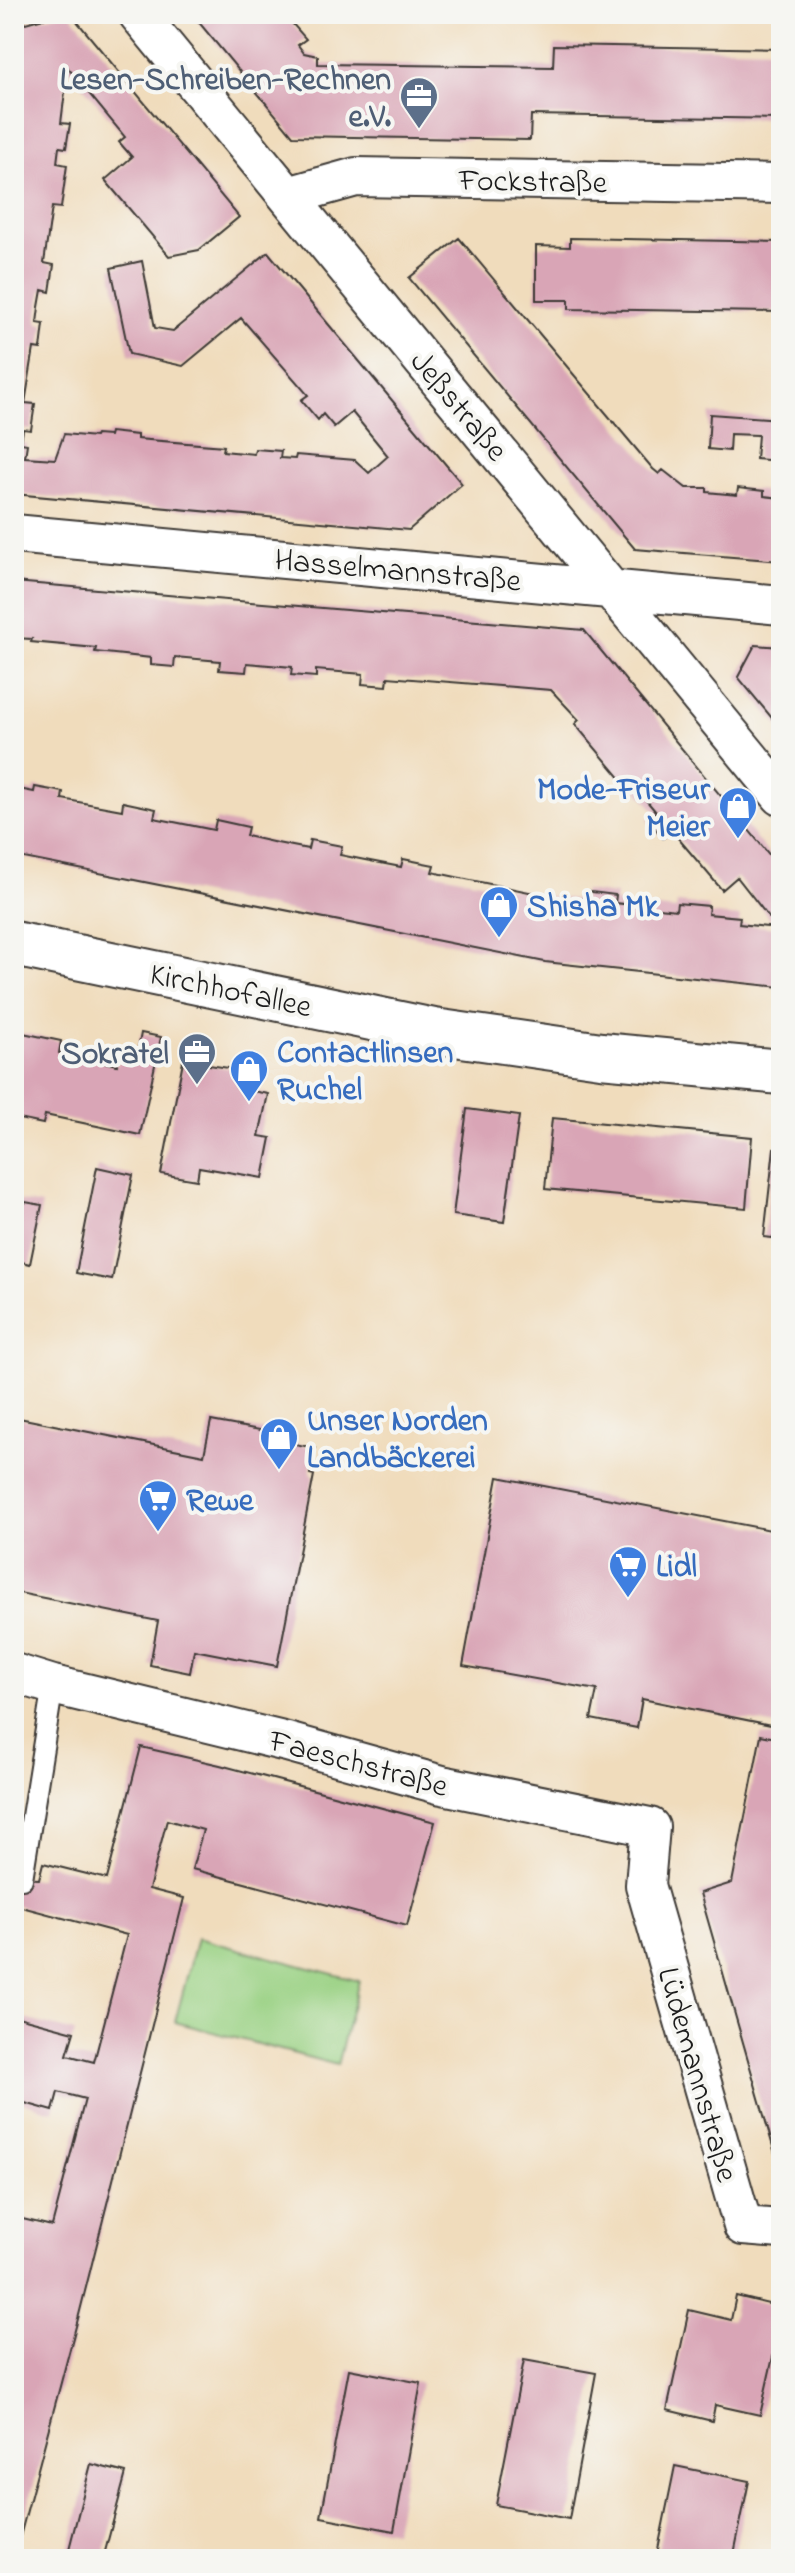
<svg xmlns="http://www.w3.org/2000/svg" width="795" height="2573" font-family="'Indie Flower',sans-serif">
<style>
.green{fill:#9ad183;stroke:#5b7650;stroke-width:2}
.building{fill:#d9a5b6}
.lines{fill:none;stroke-linecap:round;stroke-linejoin:round}
.lane-casing{stroke:#3c3934;stroke-width:24}
.street-casing{stroke:#3c3934;stroke-width:42}
.secondary-casing{stroke:#3c3934;stroke-width:48}
.lane{stroke:#fff;stroke-width:20}
.street{stroke:#fff;stroke-width:38}
.secondary{stroke:#fff;stroke-width:44}
.labels{text-anchor:middle;stroke-width:8;stroke-linejoin:round;paint-order:stroke}
.service-label{font-size:32px;font-weight:bold;fill:#4e5e75;stroke:#f6f6f2;text-anchor:end}
.street-label{font-size:32px;fill:#1c1c1c;stroke:#f6f6f2}
.shop-label{font-size:32px;font-weight:bold;fill:#366cbe;stroke:#f6f6f2;text-anchor:start}
</style>
<rect width="100%" height="100%" fill="#f6f6f2"/>
<filter id="ink" filterUnits="userSpaceOnUse"><feTurbulence type="fractalNoise" baseFrequency=".0125" numOctaves="2"/><feDisplacementMap in="SourceGraphic" scale="16" xChannelSelector="R" yChannelSelector="G"/><feConvolveMatrix kernelMatrix="1 2 1 2 8 2 1 2 1" color-interpolation-filters="sRGB"/></filter>
<filter id="wash" filterUnits="userSpaceOnUse"><feTurbulence type="fractalNoise" baseFrequency=".006" numOctaves="4" result="noise"/><feDisplacementMap in="SourceGraphic" scale="32" xChannelSelector="R" yChannelSelector="G"/><feGaussianBlur stdDeviation="1.8" result="paint"/><feColorMatrix in="noise" values="0 0 0 0 0 0 0 0 0 0 0 0 0 0 0 0 0 1.4 0 .05"/><feComposite in="paint" operator="in"/></filter>
<g filter="url(#wash)">
<rect width="100%" height="100%" fill="#f0dcbc"/>
<path class="green" d="M197,1938L359,1981L337,2065L175,2022Z"/>
<g id="blocks">
<path class="building" d="M58,14H71L239,217L199,250L169,256L105,180L132,157L119,142L125,137L68,68L61,123L70,124L66,148L59,147L57,163L67,165L61,208L52,207L44,263L54,265L50,292L42,290L39,307L37,323L44,324L41,349L34,348L25,403L35,404L31,430L23,429L21,443L27,444L25,457L55,459L64,434L95,437L96,435L109,436L110,432L137,435V439L224,446L223,451L254,454L255,449L281,451L280,458L295,459L296,455L355,460L369,473L388,456L352,412L334,427L323,414L318,420L301,400L308,395L241,318L183,366L129,354L111,268L142,261L155,328L173,331L268,252L462,484L409,530L14,494V58L18,25Z
M192,14H284L306,39L298,45L304,53L318,56V64L553,67L554,45L781,49V119L531,115L530,140L293,136Z
M459,238L653,469L659,474L663,470L686,488H707V492L737,495L738,488L764,491V496L781,498V561L635,549L409,278Z
M570,238L781,242V312L569,309V300H536V246L570,247Z
M710,414L781,419L780,461L756,459L758,435L730,434L729,451L708,449Z
M14,582L584,630L781,869V987L545,962L14,856V788L34,792L35,787L63,792L62,799L122,810L123,802L156,809L154,818L214,830L216,820L248,827L246,836L277,843L308,849L310,840L342,846L340,855L370,861L401,867L403,859L434,865L432,872L553,897L583,900L584,891L616,895L615,903L676,910L677,903L709,906L708,914L740,917L739,924L777,928L737,877L722,890L672,831L663,838L648,819L656,812L636,788L632,792L575,724L579,720L551,690L388,677L387,686L362,684L363,674L316,670V677L291,675L292,667L247,663L246,672L219,670L220,661L175,657L174,667L151,665V658L95,652L96,648L31,642L32,639L14,638Z
M755,645L781,647V729L738,677Z
M23,1033L61,1041L59,1053L117,1065L119,1057L136,1060L141,1033L161,1037L140,1135L45,1115L43,1124L14,1118V1078Z
M183,1061L255,1072L252,1091L268,1094L259,1136L271,1138L263,1178L199,1167L197,1180L161,1174Z
M467,1109L519,1116L504,1222L453,1215Z
M552,1118L752,1137L746,1208L545,1189Z
M774,1148L781,1149V1239L764,1237Z
M97,1167L133,1175L112,1280L76,1273Z
M14,1200L42,1205L30,1264L14,1260Z
M14,1417L204,1455L211,1421L271,1432L270,1439L315,1448L310,1474L314,1475L277,1666L194,1650L190,1673L150,1665L158,1621L14,1592Z
M498,1477L781,1532V1727L642,1699L637,1728L591,1719L597,1690L463,1666Z
M761,1735L781,1739L780,2171L700,1893L732,1883Z
M141,1747L220,1765L435,1822L407,1926L192,1869L203,1830L167,1820L149,1889L184,1898L79,2315L14,2559V2217L52,2226L85,2099L58,2092L53,2111L14,2100V2016L74,2032L67,2055L94,2062L127,1935L14,1905V1878L39,1879L43,1863L107,1879Z
M736,2296L781,2307V2321L760,2415L715,2405L712,2421L667,2410L689,2310L731,2320Z
M524,2360L596,2373L569,2519L496,2505Z
M349,2369L421,2383L394,2531L321,2517Z
M91,2464L126,2473L103,2559H89L68,2553Z
M675,2466L749,2481L733,2559H656Z"/>
</g>
</g>
<g filter="url(#ink)">
<use href="#blocks" fill-opacity="0" stroke="#3c3934" stroke-width="2"/>
<g class="lines">
<defs>
<path id="lane" d="M22,1879L53,1685"/>
<path id="street" d="M138,14L781,796
M288,196L356,177L781,184
M14,534L781,605
M14,1673L53,1685L287,1742L442,1785L650,1827L645,1885L743,2226L781,2229"/>
<path id="secondary" d="M14,944L434,1031L601,1055L781,1072"/>
</defs>
<use href="#lane" class="lane-casing"/>
<use href="#street" class="street-casing"/>
<use href="#secondary" class="secondary-casing"/>
<use href="#lane" class="lane"/>
<use href="#street" class="street"/>
<use href="#secondary" class="secondary"/>
</g>
</g>
<defs>
<symbol id="office-pin" viewBox="-11 -11 22 30"><path d="M0 17L-7.5 6A9.5 9.5 0 1 1 7.5 6Z" fill="#5c6f8a" stroke="#f6f6f2"/><path d="M-6-3h4V-5.5h4V-3h4V5H-6ZM-1-4.5V-3h2v-1.5ZM-6 0V1H6V0Z" fill="#fff"/></symbol>
<symbol id="shop-pin" viewBox="-11 -11 22 30"><path d="M0 17L-7.5 6A9.5 9.5 0 1 1 7.5 6Z" fill="#3f7fe0" stroke="#f6f6f2"/><path d="M-5-2.5h2.3a2.7 3.5 0 0 1 5.4 0H5L5.5 6h-11ZM-1.5-2.5h3a1.5 2.3 0 0 0-3 0Z" fill="#fff"/></symbol>
<symbol id="supermarket-pin" viewBox="-11 -11 22 30"><path d="M0 17L-7.5 6A9.5 9.5 0 1 1 7.5 6Z" fill="#3f7fe0" stroke="#f6f6f2"/><path d="M-6-5.5h2.5l.6 2H6L4.5 2H-2.5L-4.4-4H-6ZM-1.5 3.2a1.3 1.3 0 1 0 .1 0ZM3 3.2a1.3 1.3 0 1 0 .1 0Z" fill="#fff"/></symbol>
</defs>
<g fill-rule="evenodd">
<use href="#office-pin" x="397" y="74" width="44" height="60"/>
<use href="#shop-pin" x="716" y="784" width="44" height="60"/>
<use href="#shop-pin" x="477" y="883" width="44" height="60"/>
<use href="#office-pin" x="175" y="1030" width="44" height="60"/>
<use href="#shop-pin" x="227" y="1047" width="44" height="60"/>
<use href="#shop-pin" x="257" y="1415" width="44" height="60"/>
<use href="#supermarket-pin" x="136" y="1477" width="44" height="60"/>
<use href="#supermarket-pin" x="606" y="1543" width="44" height="60"/>
</g>
<g class="labels">
<g class="service-label">
<text x="391" y="89">Lesen-Schreiben-Rechnen<tspan x="391" dy="37">e.V.</tspan></text>
<text x="169" y="1063">Sokratel</text>
</g>
<g class="street-label">
<text transform="translate(533 180) rotate(1)" y="11">Fockstraße</text>
<text transform="translate(460 405) rotate(50)" y="11">Jeßstraße</text>
<text transform="translate(398 569) rotate(5)" y="11">Hasselmannstraße</text>
<text transform="translate(231 989) rotate(12)" y="11">Kirchhofallee</text>
<text transform="translate(359 1762) rotate(15)" y="11">Faeschstraße</text>
<text transform="translate(699 2074) rotate(74)" y="11">Lüdemannstraße</text>
</g>
<g class="shop-label">
<text x="710" y="799" text-anchor="end">Mode-Friseur<tspan x="710" dy="37">Meier</tspan></text>
<text x="527" y="916">Shisha Mk</text>
<text x="277" y="1062">Contactlinsen<tspan x="277" dy="37">Ruchel</tspan></text>
<text x="307" y="1430">Unser Norden<tspan x="307" dy="37">Landbäckerei</tspan></text>
<text x="186" y="1510">Rewe</text>
<text x="656" y="1576">Lidl</text>
</g>
</g>
<rect width="795" height="2573" fill="none" stroke="#f6f6f2" stroke-width="48"/>
</svg>
